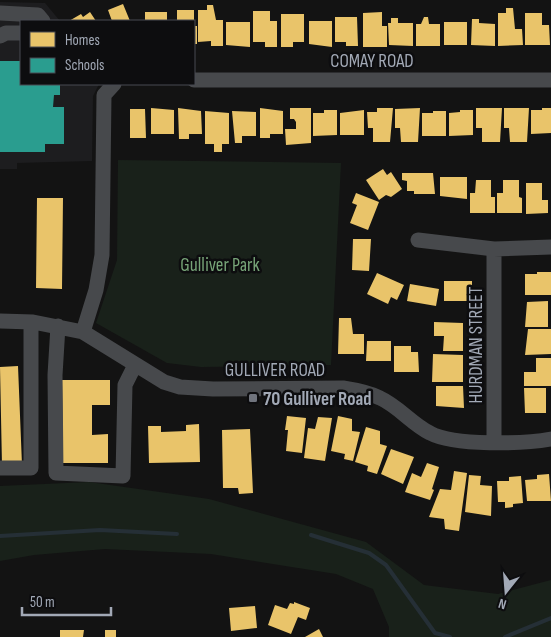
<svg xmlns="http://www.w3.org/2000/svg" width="551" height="637" font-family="'Sofia Sans Condensed',sans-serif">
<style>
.built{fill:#1d1d1f}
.green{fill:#19211a}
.homes{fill:#e9c46a}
.schools{fill:#2a9d8f}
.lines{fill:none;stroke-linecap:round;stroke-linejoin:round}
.stream{stroke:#252f36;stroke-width:4}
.minor{stroke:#47494c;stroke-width:15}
.poi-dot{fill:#70747d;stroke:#0d0d0f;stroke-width:2}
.labels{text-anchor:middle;stroke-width:5;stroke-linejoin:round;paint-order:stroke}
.street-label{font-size:19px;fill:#a2a9b6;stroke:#0d0d0f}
.park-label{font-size:19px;fill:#77a478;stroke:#0d0d0f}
.poi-label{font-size:19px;font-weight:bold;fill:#a2a9b6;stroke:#0d0d0f;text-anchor:start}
</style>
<rect width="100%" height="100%" fill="#131313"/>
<path class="built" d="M0,2L45,3L60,21H21V84H99L93,96L92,161L17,163V169H0Z"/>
<path class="green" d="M118,160L341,163L331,365L201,367L167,363L96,323L117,260Z
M89,482L209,499L366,542L424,585L498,594L551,580V637H389V627L373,589L336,574L211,554L105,549L34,555L0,561V486Z"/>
<path class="homes" d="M123,4L130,21H112L108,10Z
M207,5H213L216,20H223V46H211V41L198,42V10H207Z
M506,8H513L515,29H522L523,45L498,46V13H506Z
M177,10H194V21H177Z
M253,11H270V21H277V47H265V42H253Z
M90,12L96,21H69L81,14L83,17Z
M145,12H167V21H145Z
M382,12V26H387V47H363V13Z
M525,13H542V25H549L550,45H525Z
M281,14H304V42H293V47H281Z
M335,17H357L358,46H346V42H335Z
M424,17H428L429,24H440V46H416V24H421Z
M391,18H398V23H413V46L389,45L388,23H391Z
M472,19H479V23L495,24V46L471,45Z
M309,21H332V47L309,44Z
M226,22H250V47L226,45Z
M444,22H467V45H444Z
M194,26H197V44H194Z
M151,108L174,110V134H151Z
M178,108L201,111L202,134H189V139H179Z
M260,108L283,111V134H270V138H260Z
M290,108H311V143L286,145L285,129H296V122L294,119H290Z
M377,108H393L390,142H373V128H368L367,112H377Z
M420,108L418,142H401L400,128H395V109Z
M476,108H502L500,142H482V128H476Z
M504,108H529L527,142H510L509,128H504Z
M542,108H551V133L531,134V110H542Z
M130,109H145L146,138H130Z
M324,110H337V135L313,136V113H324Z
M364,110V135H340V113Z
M460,110H473V135L449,136V113L460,112Z
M205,111L229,113V144H222V152H214V144H205Z
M232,111L256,112V136H242V143H235Z
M433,111H446V136H422V113H433Z
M383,169L387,175L391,172L402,189L391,197L386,195L379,200L366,180Z
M402,173H433L435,194H414V191H407V181L402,180Z
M440,177H467V199L440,196Z
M476,180H491V197H495V213H470V193H475Z
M503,180H519V197L522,198V213H497V193H503Z
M526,183H542V200H548V213L526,214Z
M356,193L379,202L368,230L350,223L357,205L352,203Z
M37,198H63L62,289L36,288Z
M353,239H371L369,271L352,270Z
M537,272H551V295H525V274H537Z
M377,273L404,285L397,300L391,297L388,304L367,294Z
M444,281H472V301H444Z
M410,284L439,289L436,306L407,301Z
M548,301V327H525L527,302Z
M339,318H351L353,334H364V354H338Z
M434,322L463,323V351H443L444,336H434Z
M528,329H551V354L525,355Z
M367,341H391V361H366Z
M394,346H411V352H418L419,372H394Z
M433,354L463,355V382H432Z
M536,358H551V386H524V372H536Z
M18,366L22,465L2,466L0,367Z
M62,380H110V405H92V435L108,434V463H63Z
M436,386H463L464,408L436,406Z
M524,388H546V413H525Z
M287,416L306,418L302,453L286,451L288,430H285Z
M338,416L352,419V431L360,432L353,461L344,459L345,454L331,451Z
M318,417L332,418L325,461L304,458L308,428L315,429Z
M199,424L200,462L149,463L148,426H161V432L186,431V425Z
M366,427L380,431V444L387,446L377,474L367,471L368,466L355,462Z
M250,429L253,493L239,494L238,488H223L222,430Z
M391,449L414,457L403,484L381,474Z
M427,463L439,467L432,489L434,490L430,500L405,492L412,473L421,477Z
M454,471L467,473L459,531L445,529L444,519L429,517L440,489L451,490Z
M549,474L551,501H527L525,480L537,479V475Z
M469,475L481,476L480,485L492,486L491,516L465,512Z
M521,476L523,503L513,504V507L505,508V502H498L497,481H509V477Z
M294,602L310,608L306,620L298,617L291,634L268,625L275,605L287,609L290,603L294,604Z
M255,606L257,628L231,631L229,608Z
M319,629L323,637H305Z
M60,630H84L83,637H60Z
M105,630H116V637H105Z"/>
<path class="schools" d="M0,61H21V84H60V95H54L53,107H64V144H45V152H0Z"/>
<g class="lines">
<path class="stream" d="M311,535L369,553L386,565L435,633L450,637
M0,536L100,530L177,534
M505,637L551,618"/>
<path class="minor" d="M0,13L38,15L43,21
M0,36L6,33H21
M194,80H551
M418,240L494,249L551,247
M494,249V441
M0,321L33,322L83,332L164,382L180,387L213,389L343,388C356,390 368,392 380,398C398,406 412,424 430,433C454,446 524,444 551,439
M58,326L55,375L56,473L123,476L125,385L135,365
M83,332L96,290L102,255L104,95L114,84
M0,468H31V322"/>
</g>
<rect class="poi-dot" x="248" y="393" width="10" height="10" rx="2.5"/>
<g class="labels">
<g class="street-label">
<text x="372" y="67">COMAY ROAD</text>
<text transform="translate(475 345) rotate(-90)" y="7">HURDMAN STREET</text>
<text x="275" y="376">GULLIVER ROAD</text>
</g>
<g class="park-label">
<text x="220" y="271">Gulliver Park</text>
</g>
<g class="poi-label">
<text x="263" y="405">70 Gulliver Road</text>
</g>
</g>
<rect x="20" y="20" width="175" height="65" fill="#0d0d0f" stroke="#494b52"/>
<rect x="30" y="32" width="25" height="15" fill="#e9c46a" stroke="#494b52"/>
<text x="65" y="45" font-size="15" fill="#a2a9b6">Homes</text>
<rect x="30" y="58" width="25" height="15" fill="#2a9d8f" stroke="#494b52"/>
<text x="65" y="70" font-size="15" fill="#a2a9b6">Schools</text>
<g transform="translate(506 592) rotate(197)" stroke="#0d0d0f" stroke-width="4" paint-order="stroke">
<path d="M0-4L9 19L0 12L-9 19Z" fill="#a2a9b6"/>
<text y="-8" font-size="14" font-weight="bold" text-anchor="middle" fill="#a2a9b6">N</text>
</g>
<path d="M22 607v8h89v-8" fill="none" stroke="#a2a9b6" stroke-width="2.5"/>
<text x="30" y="607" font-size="15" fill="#a2a9b6" stroke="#0d0d0f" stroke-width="4" paint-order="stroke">50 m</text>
</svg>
